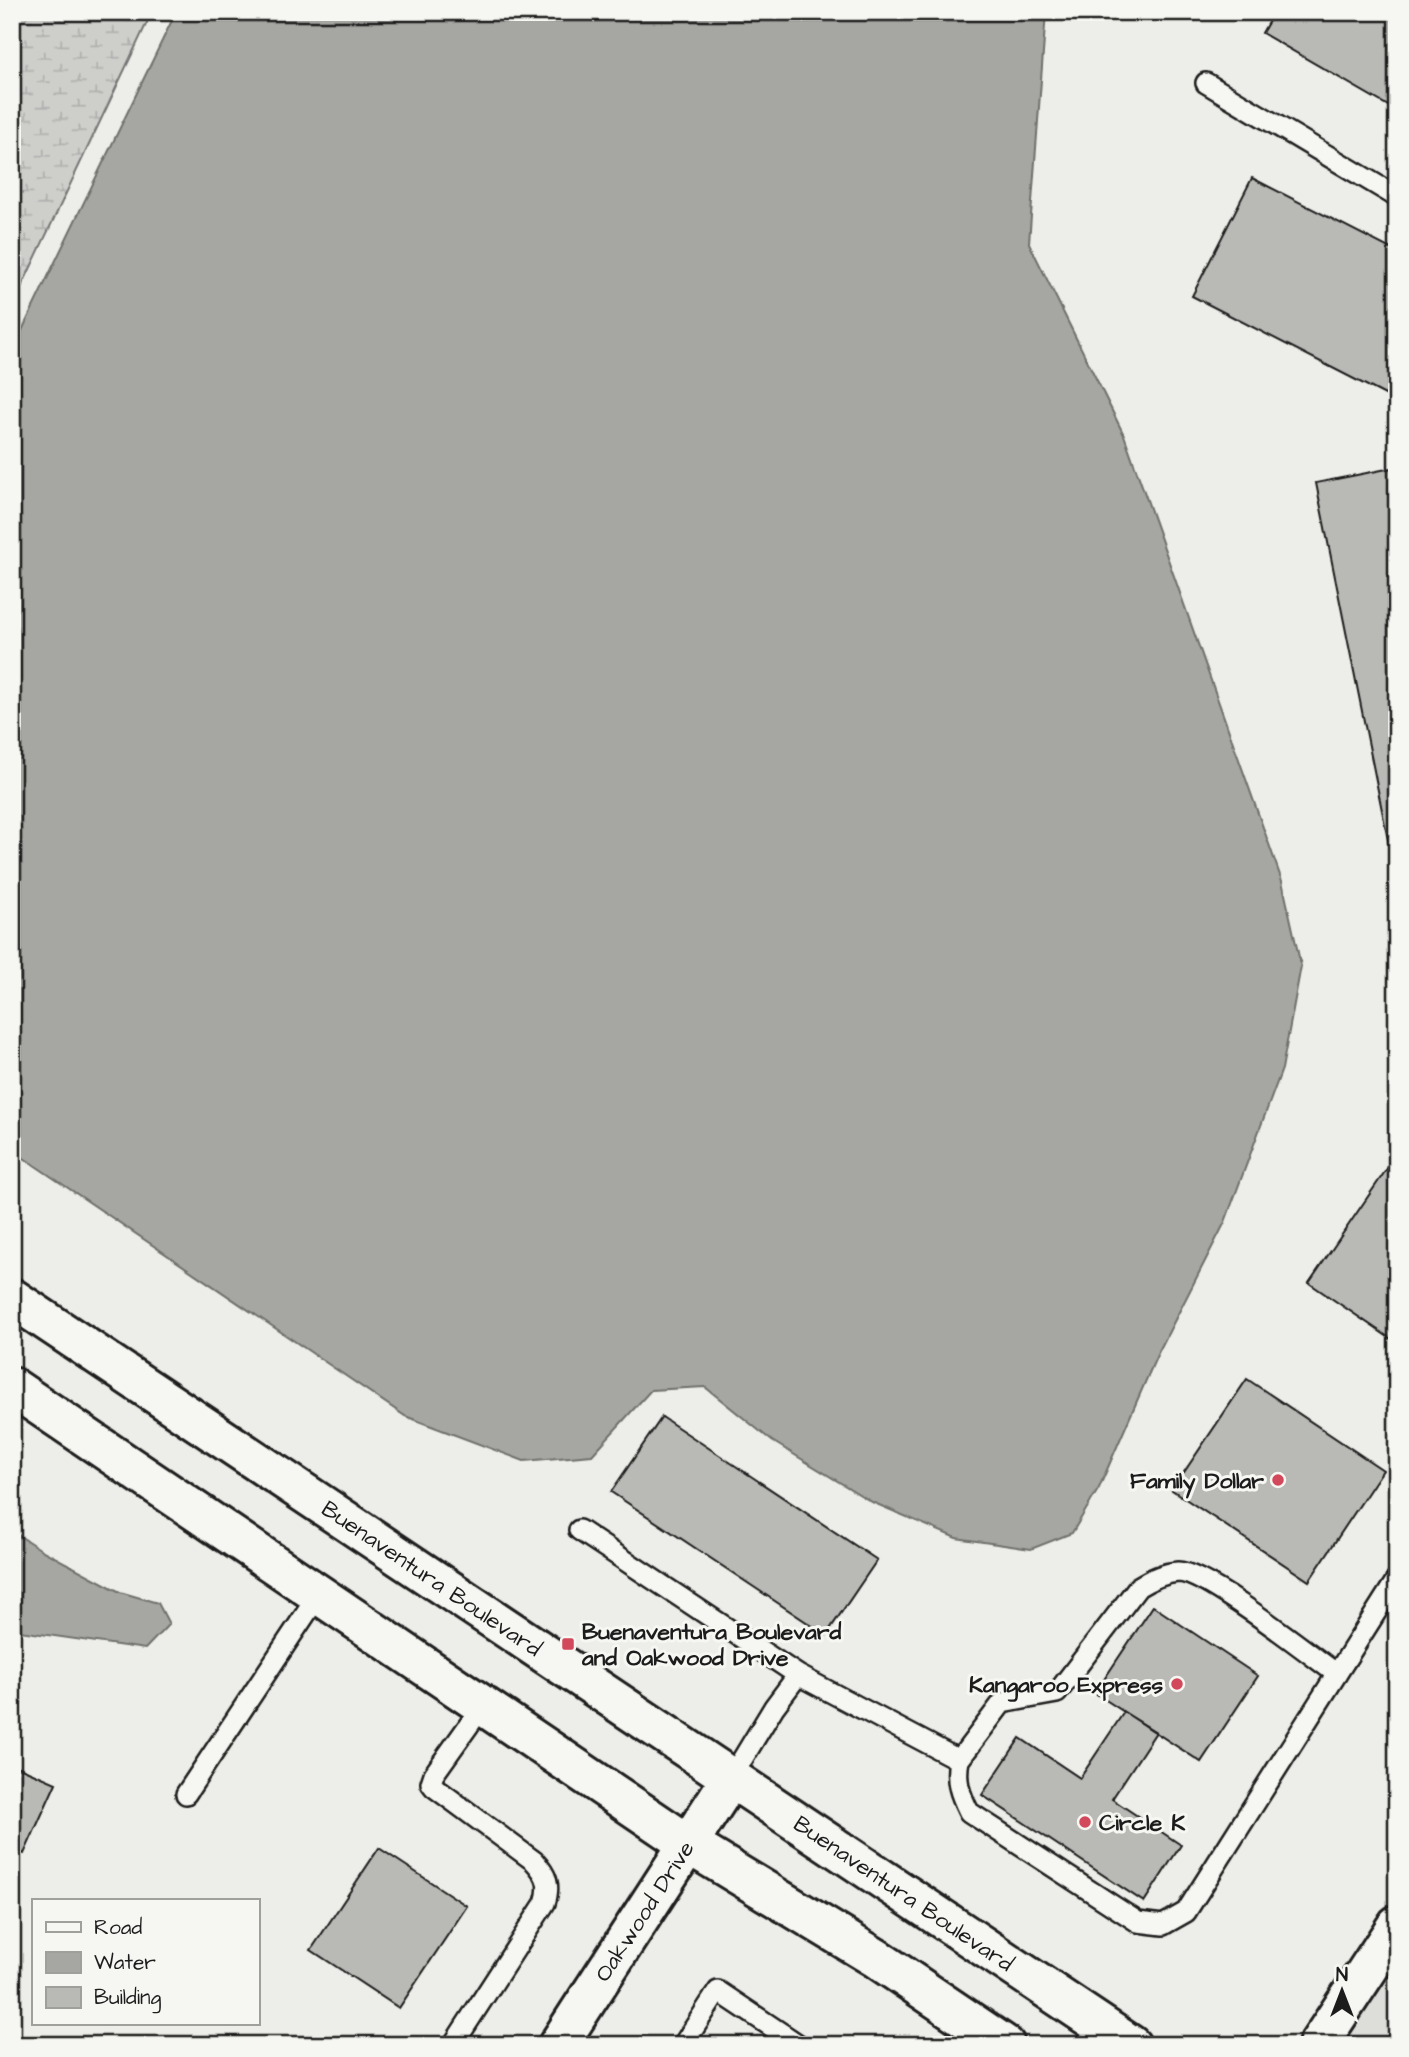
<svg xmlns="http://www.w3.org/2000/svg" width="1409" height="2057" font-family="'Architects Daughter',sans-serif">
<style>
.built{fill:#ddddda}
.wetland{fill:url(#wetland-marsh);stroke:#757574;stroke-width:2}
.water{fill:#a6a6a3;stroke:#6f6f6d;stroke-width:2}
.building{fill:#b9b9b6;stroke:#1c1c1c;stroke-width:2}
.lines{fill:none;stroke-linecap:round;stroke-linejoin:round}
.lane-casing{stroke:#1c1c1c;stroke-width:24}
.secondary-casing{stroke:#1c1c1c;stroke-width:44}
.lane{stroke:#f6f6f2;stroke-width:19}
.secondary{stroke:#f6f6f2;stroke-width:38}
.poi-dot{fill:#d1495b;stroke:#f6f6f2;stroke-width:2.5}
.labels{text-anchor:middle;stroke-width:6;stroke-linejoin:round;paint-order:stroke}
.poi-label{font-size:23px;font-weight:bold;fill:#1c1c1c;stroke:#f6f6f2;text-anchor:end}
.street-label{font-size:23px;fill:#1c1c1c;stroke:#f6f6f2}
</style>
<defs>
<pattern id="wetland-marsh" width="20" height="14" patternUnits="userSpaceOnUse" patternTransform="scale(1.75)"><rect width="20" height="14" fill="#cececb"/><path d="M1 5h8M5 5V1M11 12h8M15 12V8" fill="none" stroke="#b0b0ae"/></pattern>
</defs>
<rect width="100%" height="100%" fill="#edede9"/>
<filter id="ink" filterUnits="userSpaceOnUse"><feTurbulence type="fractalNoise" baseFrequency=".0143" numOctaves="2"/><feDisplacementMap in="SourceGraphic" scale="14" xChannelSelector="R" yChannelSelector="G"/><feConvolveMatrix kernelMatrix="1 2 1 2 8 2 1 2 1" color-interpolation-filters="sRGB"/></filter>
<g filter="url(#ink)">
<path class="built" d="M1397,1960V2045H1341Z"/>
<path class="wetland" d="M12,12H152L12,307Z"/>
<path class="water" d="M176,12H1046L1029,243L1124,435L1282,881L1301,966L1282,1069L1225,1222L1157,1355L1099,1488L1072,1533L1031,1549L956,1538L872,1502L772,1441L705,1387L651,1390L592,1455L524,1461L405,1416L12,1150V351Z
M12,1531L43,1551L120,1592L158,1603L169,1624L145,1649L12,1630Z"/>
<path class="building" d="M1274,12H1397V111L1262,33Z
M1252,178L1397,252V401L1192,296Z
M1397,467V854L1391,855L1316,483Z
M1397,1154V1343L1309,1283Z
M1247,1379L1383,1470L1309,1581L1172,1490Z
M662,1417L877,1560L826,1635L611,1492Z
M1153,1606L1258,1676L1201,1762L1095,1693Z
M1124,1712L1156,1732L1112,1799L1181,1845L1144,1902L982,1795L1020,1738L1080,1778Z
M12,1764L56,1783L24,1854L12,1848Z
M379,1848L467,1906L399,2008L311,1950Z"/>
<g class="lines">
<defs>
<path id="lane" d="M1206,83L1397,197
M579,1530L798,1675
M959,1760L1002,1703L1057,1693L1138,1587C1151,1579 1163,1573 1178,1572C1206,1572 1309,1654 1337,1674
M731,1778L774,1707L798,1675L959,1760C955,1781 960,1794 969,1812L1138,1922L1163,1925L1186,1912L1397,1579
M186,1794L319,1594
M453,2045L545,1903C551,1885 547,1875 534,1861L434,1787L431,1783L434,1774L484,1704
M683,2045L718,1991L799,2045"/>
<path id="secondary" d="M12,1298L1131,2045
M12,1387L688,1844L876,1958L1005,2045
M558,2045L731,1778
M1318,2045L1397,1925"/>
</defs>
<use href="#lane" class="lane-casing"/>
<use href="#secondary" class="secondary-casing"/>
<use href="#lane" class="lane"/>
<use href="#secondary" class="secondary"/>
</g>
</g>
<g class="poi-dot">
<circle cx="1278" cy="1480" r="7"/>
<rect x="561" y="1637" width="14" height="14" rx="3.5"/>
<circle cx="1177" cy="1684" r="7"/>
<circle cx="1085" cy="1822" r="7"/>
</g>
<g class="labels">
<g class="poi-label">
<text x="1264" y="1488">Family Dollar</text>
<text x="582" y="1639" text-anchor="start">Buenaventura Boulevard<tspan x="582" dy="26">and Oakwood Drive</tspan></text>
<text x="1163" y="1692">Kangaroo Express</text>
<text x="1099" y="1830" text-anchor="start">Circle K</text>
</g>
<g class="street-label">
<text transform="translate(432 1578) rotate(34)" y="8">Buenaventura Boulevard</text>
<text transform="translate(904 1893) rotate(34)" y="8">Buenaventura Boulevard</text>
<text transform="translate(644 1911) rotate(-57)" y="8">Oakwood Drive</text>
</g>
</g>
<rect width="1409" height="2057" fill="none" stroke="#f6f6f2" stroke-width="42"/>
<rect x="21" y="21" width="1367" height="2015" fill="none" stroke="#1c1c1c" stroke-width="2.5" filter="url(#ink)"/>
<rect x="32" y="1899" width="228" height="126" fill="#f6f6f2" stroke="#9f9f9c" stroke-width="2"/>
<rect x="46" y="1922" width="35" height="10" fill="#f6f6f2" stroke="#9f9f9c" stroke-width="2"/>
<text x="94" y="1934" font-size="21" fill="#1c1c1c">Road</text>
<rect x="46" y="1952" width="35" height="21" fill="#a6a6a3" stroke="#9f9f9c" stroke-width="2"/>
<text x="94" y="1969" font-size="21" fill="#1c1c1c">Water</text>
<rect x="46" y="1987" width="35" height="21" fill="#b9b9b6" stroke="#9f9f9c" stroke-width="2"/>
<text x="94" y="2004" font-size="21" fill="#1c1c1c">Building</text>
<g transform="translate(1342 1991)" stroke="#f6f6f2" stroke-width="5" paint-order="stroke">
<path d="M0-5L12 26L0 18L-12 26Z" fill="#1c1c1c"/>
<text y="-10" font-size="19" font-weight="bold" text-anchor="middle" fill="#1c1c1c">N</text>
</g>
</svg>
